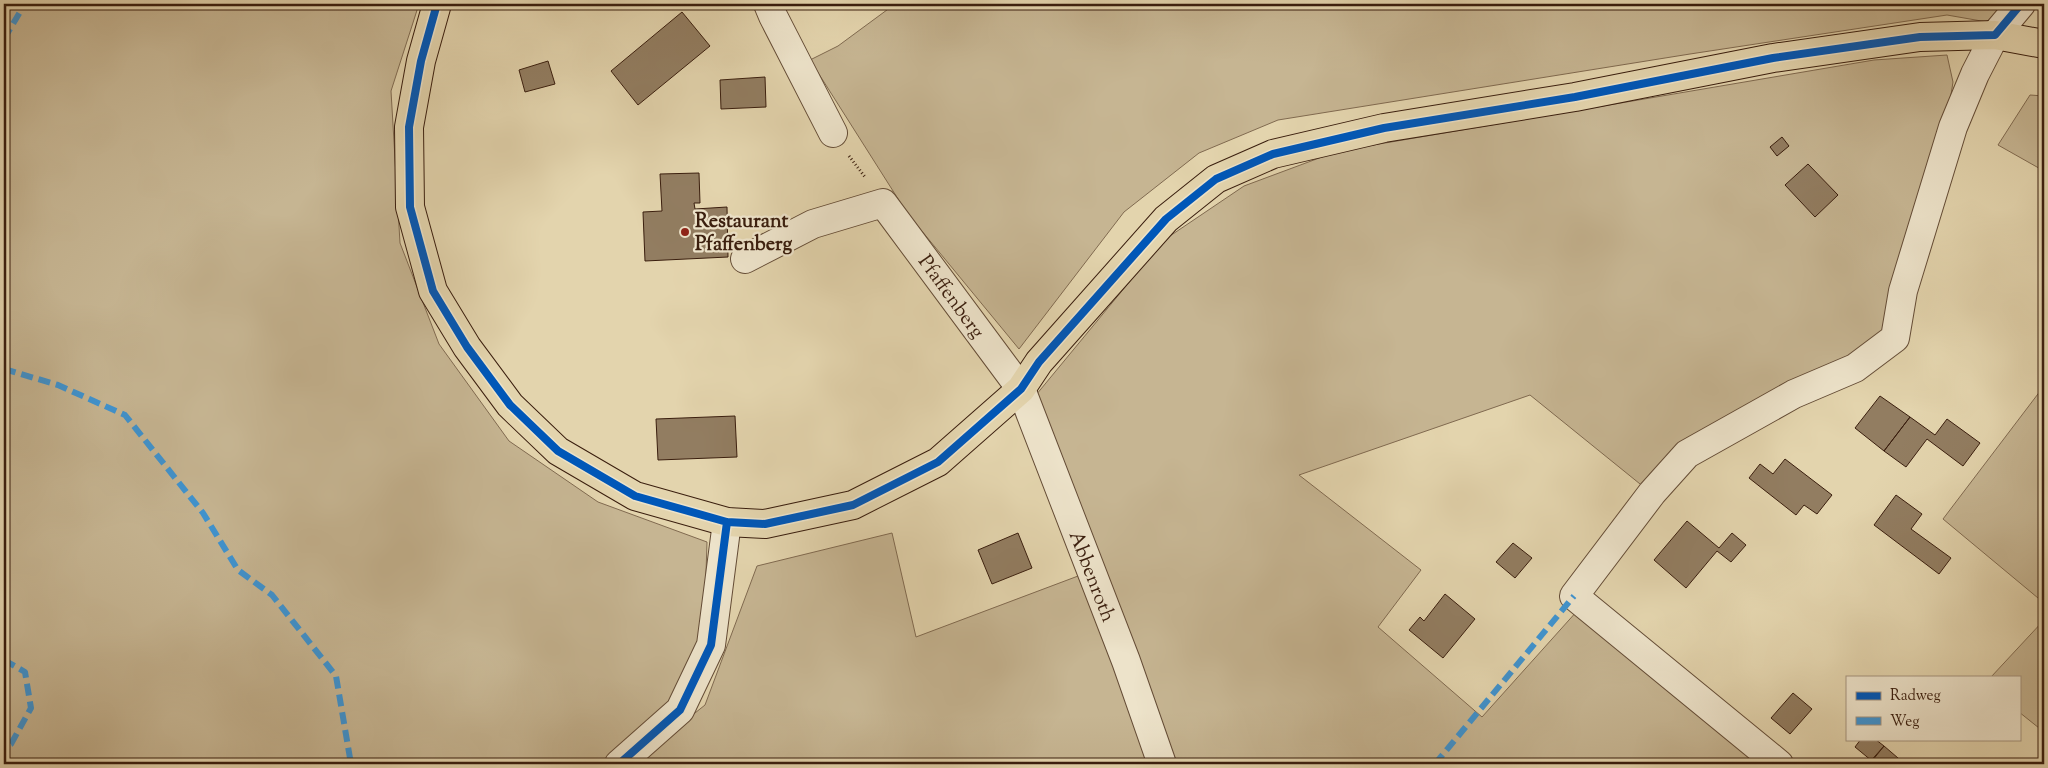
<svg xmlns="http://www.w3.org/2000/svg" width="2048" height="768" font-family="'Sorts Mill Goudy',serif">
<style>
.green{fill:#c6b592;stroke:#806a50}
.building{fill:#927d61;stroke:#3a1e0e}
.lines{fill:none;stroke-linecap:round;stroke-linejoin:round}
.minor-casing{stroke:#644c36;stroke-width:30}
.major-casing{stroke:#3a1e0e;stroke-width:30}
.path{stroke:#3a1e0e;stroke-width:3;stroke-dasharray:1 2.5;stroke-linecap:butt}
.minor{stroke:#ede3ca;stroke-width:28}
.major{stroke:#e3d4ad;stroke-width:28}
.quiet{stroke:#3e94d2;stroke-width:6;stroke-dasharray:12 6;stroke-linecap:butt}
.cycleway-casing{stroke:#ede3ca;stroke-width:11}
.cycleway{stroke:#0057b8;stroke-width:8}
.poi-dot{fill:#8f2418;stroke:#ede3ca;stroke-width:2}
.labels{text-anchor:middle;stroke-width:4.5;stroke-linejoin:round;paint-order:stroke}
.poi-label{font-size:20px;font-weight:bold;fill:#3a1e0e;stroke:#ede3ca;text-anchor:start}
.street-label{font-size:20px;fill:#3a1e0e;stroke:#ede3ca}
</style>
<rect width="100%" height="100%" fill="#e3d4ad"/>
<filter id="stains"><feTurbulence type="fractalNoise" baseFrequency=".004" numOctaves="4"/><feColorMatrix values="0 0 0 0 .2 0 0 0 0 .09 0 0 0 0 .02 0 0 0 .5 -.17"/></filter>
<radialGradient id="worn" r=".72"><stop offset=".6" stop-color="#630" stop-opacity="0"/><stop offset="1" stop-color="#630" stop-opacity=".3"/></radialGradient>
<path class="green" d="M4,4H419L391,91L400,243L439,344L509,441L598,502L707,542L704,636L671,709L605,764H4Z
M895,4H2003L1987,22L1947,15L1690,54L1278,120L1199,153L1124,212L1019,349L907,213L810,60L838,46Z
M1947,55L1953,82L1947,120L1890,334L1645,488L1530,395L1299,475L1421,570L1378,627L1482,717L1578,610L1763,764H631L705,705L757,566L892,533L916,637L1102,567L1036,395L1164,240L1244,186L1338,151L1874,60Z
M2030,95L2044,96V171L1998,145Z
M2044,386V603L1943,519Z
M2044,620V732L2019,712V677H1991Z"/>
<path class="building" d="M682,12L710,46L638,105L611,71Z
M548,61L555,84L525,92L519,70Z
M765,77L766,107L721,109L720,80Z
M1782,137L1789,146L1777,156L1770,147Z
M1808,164L1838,195L1815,217L1785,185Z
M699,173L700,203H694L695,209L727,207L728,257L645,261L643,212L662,211L660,174Z
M1880,396L1910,417L1884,451L1855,428Z
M735,416L737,457L658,460L656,419Z
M1910,417L1935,435L1947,419L1980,443L1963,466L1927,439L1906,467L1884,451Z
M1785,459L1832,495L1817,514L1804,505L1796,515L1749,478L1760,464L1773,474Z
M1896,495L1922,514L1911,529L1951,558L1939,574L1874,525Z
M1687,521L1719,548L1732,533L1746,545L1731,562L1717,551L1686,588L1654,560Z
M1018,533L1032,568L992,584L978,550Z
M1513,543L1532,558L1515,578L1496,562Z
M1445,594L1475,619L1443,658L1409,630L1420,617L1424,621Z
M1793,693L1812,709L1790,734L1771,718Z
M1861,739H1875L1884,746L1872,761L1855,747Z
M1884,746L1905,764H1868Z"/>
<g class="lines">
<defs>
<path id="minor" d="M768,4L773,16L833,133
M745,259L813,224L883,203L1021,389L1126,661L1162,764
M619,764L680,710L711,645L727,522
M1779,764L1574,596L1652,493L1687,454L1794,394L1855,368L1895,338L1903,291L1953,127L1975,74L1995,35L2021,4"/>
<path id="major" d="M437,4L421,61L409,127L410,207L433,291L467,347L510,405L558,451L635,496L727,522L765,524L853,505L938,462L1021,389L1039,362L1166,219L1216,179L1273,154L1384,128L1575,97L1773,58L1920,37L1995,35L2044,44"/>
</defs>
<use href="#minor" class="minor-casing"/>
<use href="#major" class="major-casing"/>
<path class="path" d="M849,156L865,177"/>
<use href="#minor" class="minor"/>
<use href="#major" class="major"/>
<path class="quiet" d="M4,39L20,12L21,4
M4,369L58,385L125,415L203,513L238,570L272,595L336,676L351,764
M4,660L25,672L31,708L11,744L4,747
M1435,764L1574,596"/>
<defs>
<path id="cycleway" d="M437,4L421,61L409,127L410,207L433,291L467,347L510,405L558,451L635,496L727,522L765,524L853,505L938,462L1021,389L1039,362L1166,219L1216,179L1273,154L1384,128L1575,97L1773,58L1920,37L1995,35L2021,4
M619,764L680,710L711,645L727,522"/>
</defs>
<use href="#cycleway" class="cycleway-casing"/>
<use href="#cycleway" class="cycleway"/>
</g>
<circle class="poi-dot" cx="685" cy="232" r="5"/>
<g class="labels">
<g class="poi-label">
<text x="695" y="227">Restaurant<tspan x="695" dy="23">Pfaffenberg</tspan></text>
</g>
<g class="street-label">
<text transform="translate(952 296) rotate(54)" y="7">Pfaffenberg</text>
<text transform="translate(1093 576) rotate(69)" y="7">Abbenroth</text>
</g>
</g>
<rect width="2048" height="768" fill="none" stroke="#e3d4ad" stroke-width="20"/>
<rect x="5" y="5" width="2038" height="758" fill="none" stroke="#3a1e0e" stroke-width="2.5"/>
<rect x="10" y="10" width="2028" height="748" fill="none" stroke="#3a1e0e"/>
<rect x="1846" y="676" width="175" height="65" fill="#ede3ca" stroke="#a5947f"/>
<rect x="1856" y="692" width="25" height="8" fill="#0057b8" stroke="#a5947f"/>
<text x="1890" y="700" font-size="15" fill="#3a1e0e">Radweg</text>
<rect x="1856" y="717" width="25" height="8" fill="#3e94d2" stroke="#a5947f"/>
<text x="1890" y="726" font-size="15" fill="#3a1e0e">Weg</text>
<rect width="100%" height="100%" filter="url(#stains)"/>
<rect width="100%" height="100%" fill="url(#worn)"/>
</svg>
